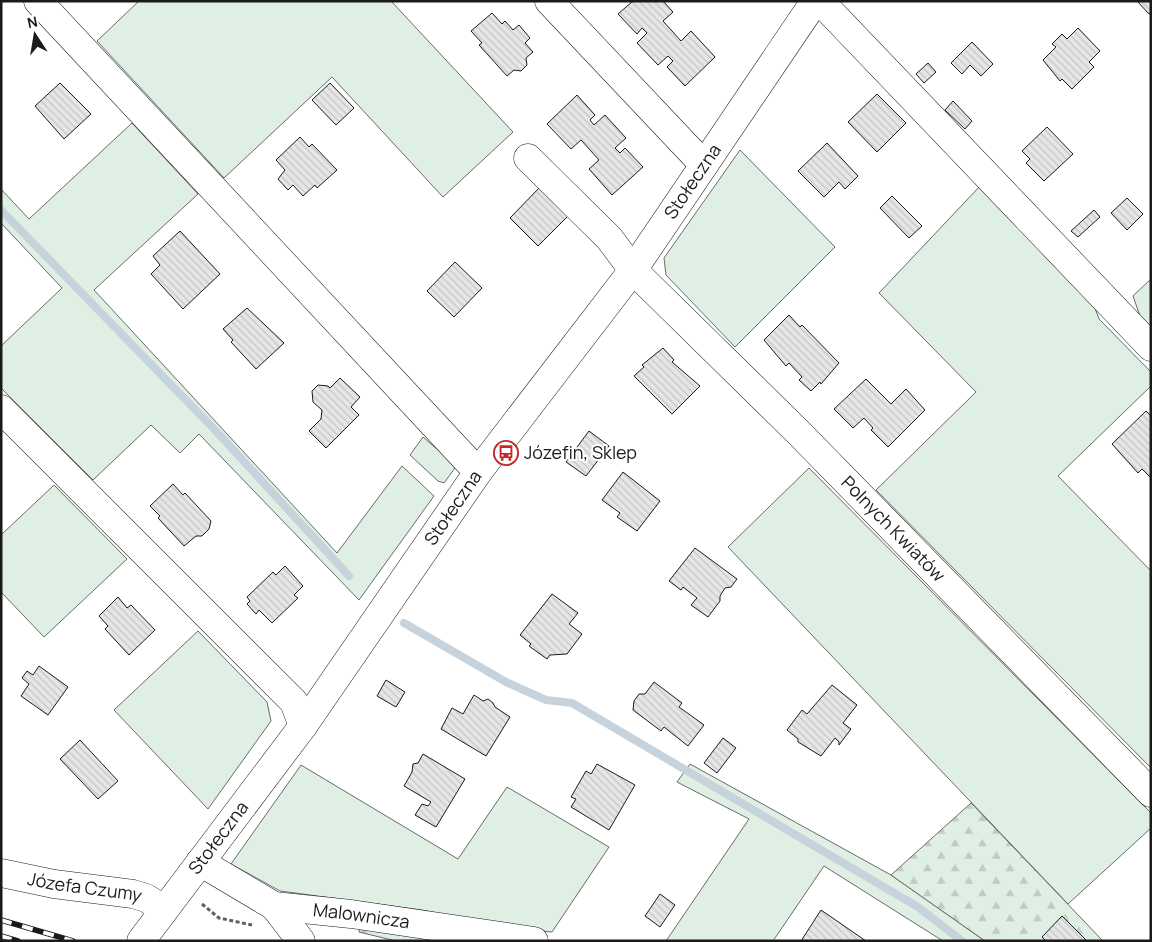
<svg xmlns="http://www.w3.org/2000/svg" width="1152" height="942" font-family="Manrope,sans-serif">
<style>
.grass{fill:#e0efe3;stroke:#6a6a6a}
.forest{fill:url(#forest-firs);stroke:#6a6a6a}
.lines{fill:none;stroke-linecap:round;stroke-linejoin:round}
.stream{stroke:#c6d2dc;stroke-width:8}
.building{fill:url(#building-back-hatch);stroke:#1a1a1a}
.minor-casing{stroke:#1a1a1a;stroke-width:29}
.path{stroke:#5f5f5f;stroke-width:3;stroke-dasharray:4 2.5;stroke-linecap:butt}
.minor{stroke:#fff;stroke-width:28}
.rail-casing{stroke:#1a1a1a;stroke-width:5.5}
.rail{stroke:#fff;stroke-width:4;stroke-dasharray:11;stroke-linecap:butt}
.labels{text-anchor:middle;stroke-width:4;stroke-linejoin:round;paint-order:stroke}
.street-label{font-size:18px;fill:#1a1a1a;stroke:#fff}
.poi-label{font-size:18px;fill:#1a1a1a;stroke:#fff;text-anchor:start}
</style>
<defs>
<pattern id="forest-firs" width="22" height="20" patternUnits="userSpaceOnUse" patternTransform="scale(1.25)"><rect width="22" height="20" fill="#e0efe3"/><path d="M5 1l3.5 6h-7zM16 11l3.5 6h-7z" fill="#c0ccc2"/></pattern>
<pattern id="building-back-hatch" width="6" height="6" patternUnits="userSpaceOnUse" patternTransform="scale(1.25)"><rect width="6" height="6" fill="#e6e6e6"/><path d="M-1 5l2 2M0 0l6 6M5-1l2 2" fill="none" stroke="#c5c5c5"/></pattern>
</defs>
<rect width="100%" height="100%" fill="#fff"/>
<path class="grass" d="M139,1H391L513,132L443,197L332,77L224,178L97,41Z
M132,123L198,194L94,290L337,553L402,466L434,496L359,600L199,434L180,453L151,425L93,480L1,388V346L62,288L1,223V189L29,219Z
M740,150L835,247L735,347L666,275L664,258Z
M981,185L1091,297L1099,319L1151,372V386L1058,476L1151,571V768L876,490L976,392L879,293Z
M1151,279V329L1141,319L1133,296Z
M423,437L453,463L455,468L444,483L438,481L410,455Z
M809,468L1151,813V828L1068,904L728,547Z
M54,485L127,559L44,637L1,592V535Z
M198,631L267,702L271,721L208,809L114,710Z
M690,764L891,875L985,941H943L824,866L773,941H666L749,819L677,782Z
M301,765L458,859L507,787L609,847L552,932L512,928L422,910L280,891L231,864Z"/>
<path class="forest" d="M971,803L1103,941H985L891,875Z
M361,921L481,941H396L359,932Z"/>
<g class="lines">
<path class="stream" d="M1,210L215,430L349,576
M404,623L506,682L546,700L572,703L918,907L962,941"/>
</g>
<path class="building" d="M633,1H663L673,12L663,21L681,41L691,31L715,57L685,86L667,67L673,61L668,56L658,65L637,43L647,33L642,28L637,34L618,14Z
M1137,1H1151V13L1149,14Z
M492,13L502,24L505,21L513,30L519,25L530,38L525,43L533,52L526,58L527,65L521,71L514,70L507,76L479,45L482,43L471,31Z
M1078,28L1100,51L1089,62L1094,67L1072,89L1062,79L1060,81L1043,60L1056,47L1052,44L1062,34L1067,39Z
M972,42L993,64L981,76L970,65L962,74L951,63Z
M928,63L936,72L924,83L916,74Z
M60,83L91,114L64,139L35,106Z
M330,83L354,108L336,125L312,100Z
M877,94L906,123L877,152L848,122Z
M577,95L595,115L590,120L594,125L605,115L626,138L615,148L620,153L625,148L643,167L612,195L589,169L599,160L581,140L571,149L547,124Z
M953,101L972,121L965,129L945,110Z
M1047,127L1073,154L1044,181L1026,163L1030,159L1022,151Z
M300,137L309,147L312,144L337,170L317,188L315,185L303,196L293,185L288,190L278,179L285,170L276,160Z
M827,143L858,176L845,189L839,182L824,197L798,171Z
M540,187L569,215L538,246L510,218Z
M892,196L922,226L909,238L880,208Z
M1127,198L1143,214L1127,230L1111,213Z
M1094,210L1100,217L1078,237L1071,231Z
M180,231L220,274L183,309L151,274L160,265L153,256Z
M455,262L482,288L454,317L427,291Z
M247,308L284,343L256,369L231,342L233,340L223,329Z
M789,315L800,327L802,325L839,363L821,384L820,382L811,391L799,380L802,377L789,363L786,366L764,340Z
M663,348L674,360L672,362L700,386L672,414L634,376L644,367L642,365Z
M340,378L360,397L351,407L359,415L326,448L309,431L321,419L322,410L313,402L312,391L318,385L328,386L330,388Z
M866,379L891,404L906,389L925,410L888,447L871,430L873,428L864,418L853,428L834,409Z
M1146,411L1151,416V478L1142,469L1138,473L1112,444Z
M589,431L609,446L586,476L566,462Z
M623,472L660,501L637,531L617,517L620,513L602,500Z
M173,484L183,495L185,493L211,521L209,529L202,536H196L184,546L158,518L160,516L150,506Z
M695,548L737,579L731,587L725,588L720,596V601L708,617L691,605L697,598L683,587L681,590L669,581Z
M285,566L303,586L294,595L298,598L272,623L259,610L256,614L247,604L250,601L247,597L273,572L276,575Z
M552,594L578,613L569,624L582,634L567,654L550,655L547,659L529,646L531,644L520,635Z
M118,597L127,608L131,605L155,630L129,655L105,629L108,626L99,616Z
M39,666L68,687L48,715L21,696L29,684L22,678L27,671L33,675Z
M386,680L405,692L396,707L377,696Z
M654,682L682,703L679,707L704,725L688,746L664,727L661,731L633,710L634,701L639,694H645Z
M832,685L857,705L843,723L851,729L839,745V742L835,738L821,756L798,742V739L787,730L802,710L807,714Z
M474,695L483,701L488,699L493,703L495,707L510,717L486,756L441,729L452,708L463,714Z
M723,738L736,748L717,773L704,763Z
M80,740L118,781L98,799L60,759Z
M423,754L465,779L436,827L415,815L422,804L428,806L431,802L404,786L412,772L413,764L418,763Z
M597,764L635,785L609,830L571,807L576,799L571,797L586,771L591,774Z
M660,894L675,905L660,927L645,916Z
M821,910L866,941H801Z
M1062,916L1087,941H1046L1042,937Z"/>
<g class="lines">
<defs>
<g id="minor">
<path d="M38,1L478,472"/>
<path d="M549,1L704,165"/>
<path d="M820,1L1151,347"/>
<path id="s1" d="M528,158L609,238L633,270L799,433L1151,793"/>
<path d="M1,409L294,702L303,726"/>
<path id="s2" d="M200,862L274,906L351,914L534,941"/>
<path id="s3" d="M1,873L54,884L133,894L146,898L164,909"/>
<path d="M274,906L301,941"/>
<path id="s4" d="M141,941L303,726L478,472L633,270L815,1"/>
</g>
</defs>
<use href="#minor" class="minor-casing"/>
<path class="path" d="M202,904L219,918L252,925"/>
<use href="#minor" class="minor"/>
<defs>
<path id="rail" d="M1,920L73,941
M1,936L18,941"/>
</defs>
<use href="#rail" class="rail-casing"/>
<use href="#rail" class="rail"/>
</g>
<defs>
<symbol id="bus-ring" viewBox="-11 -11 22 22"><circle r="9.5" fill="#fff" stroke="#c62828" stroke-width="1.5"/><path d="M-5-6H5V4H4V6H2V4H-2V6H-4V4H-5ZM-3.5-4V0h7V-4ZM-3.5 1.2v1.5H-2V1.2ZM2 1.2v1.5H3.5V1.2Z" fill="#c62828"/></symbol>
</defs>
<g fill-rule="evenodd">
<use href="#bus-ring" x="492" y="439" width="28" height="28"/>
</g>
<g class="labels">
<g class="street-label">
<text dy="6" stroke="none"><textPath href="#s4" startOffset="939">Stołeczna</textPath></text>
<text dy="6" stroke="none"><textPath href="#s4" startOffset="534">Stołeczna</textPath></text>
<text dy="6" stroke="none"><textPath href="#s1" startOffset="521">Polnych Kwiatów</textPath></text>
<text dy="6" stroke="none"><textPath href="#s4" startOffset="129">Stołeczna</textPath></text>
<text dy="6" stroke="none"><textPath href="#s3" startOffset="85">Józefa Czumy</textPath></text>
<text dy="6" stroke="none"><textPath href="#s2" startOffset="174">Malownicza</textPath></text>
</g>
<g class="poi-label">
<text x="524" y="459">Józefin, Sklep</text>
</g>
</g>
<rect width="1152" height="942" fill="none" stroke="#1a1a1a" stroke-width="5"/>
<g transform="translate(35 35) rotate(348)" stroke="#ffffff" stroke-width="4" paint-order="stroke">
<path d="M0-4L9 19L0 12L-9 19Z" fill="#1a1a1a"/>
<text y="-8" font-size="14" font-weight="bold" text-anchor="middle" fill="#1a1a1a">N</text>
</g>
</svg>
